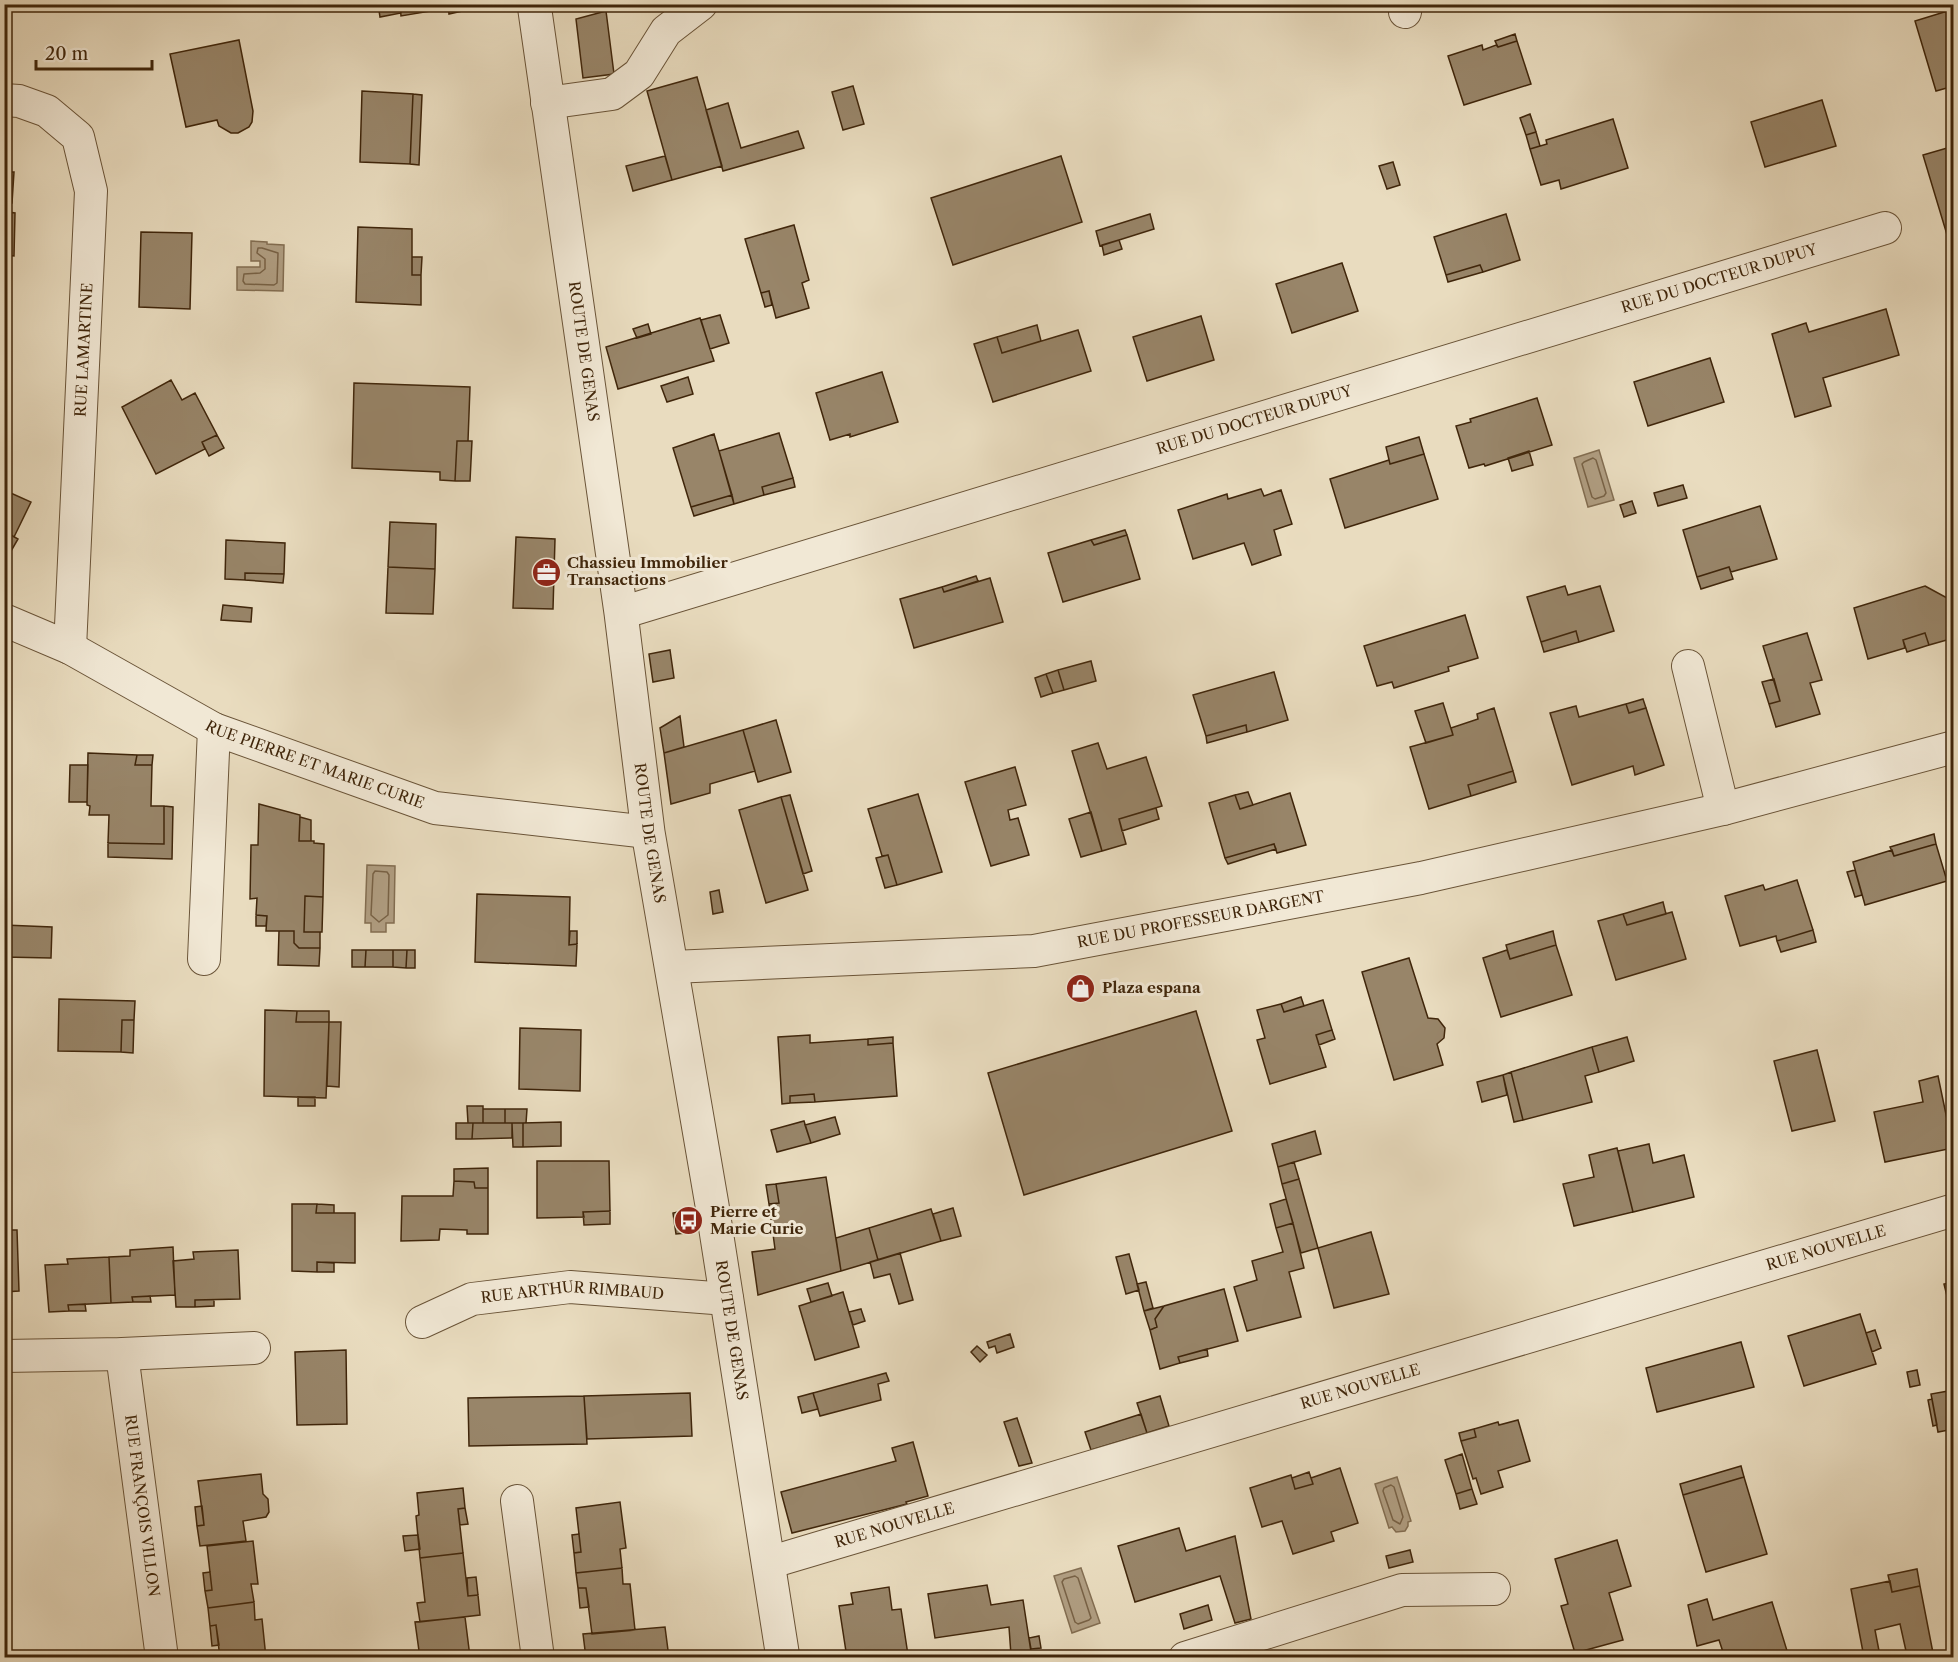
<svg xmlns="http://www.w3.org/2000/svg" width="1958" height="1662" font-family="'Libre Caslon Text',serif">
<style>
.water{fill:#b09e82;stroke:#836e52;stroke-width:1.5}
.lines{fill:none;stroke-linecap:round;stroke-linejoin:round}
.shore{stroke:#786246;stroke-width:1.5}
.building{fill:#988569;stroke:#40260b;stroke-width:1.5;fill-rule:evenodd}
.minor-casing{stroke:#6a5438;stroke-width:34}
.tertiary-casing{stroke:#6a5438;stroke-width:35}
.minor{stroke:#f1e8d5;stroke-width:32}
.tertiary{stroke:#f1e8d5;stroke-width:33}
.labels{text-anchor:middle;stroke-width:6;stroke-linejoin:round;paint-order:stroke}
.street-label{font-size:15px;fill:#40260b;stroke:#f1e8d5}
.poi-label{font-size:15px;font-weight:bold;fill:#40260b;stroke:#f1e8d5;text-anchor:start}
</style>
<rect width="100%" height="100%" fill="#e9dcbf"/>
<filter id="stains"><feTurbulence type="fractalNoise" baseFrequency=".00333" numOctaves="4"/><feColorMatrix values="0 0 0 0 .2 0 0 0 0 .09 0 0 0 0 .02 0 0 0 .5 -.17"/></filter>
<radialGradient id="worn" r=".72"><stop offset=".6" stop-color="#630" stop-opacity="0"/><stop offset="1" stop-color="#630" stop-opacity=".3"/></radialGradient>
<path class="water" d="M251,241L267,242V244L284,245L283,291L237,290V267H260V261H251Z
M1599,450L1614,500L1588,507L1574,458Z
M367,865L395,866L394,923H386V932H371V923H365Z
M1397,1477L1411,1521L1408,1522V1526L1405,1531L1396,1532L1392,1527L1389,1528L1375,1484Z
M1081,1568L1100,1623L1072,1633L1054,1576Z"/>
<g class="lines">
<path class="shore" d="M262,248L278,253L277,283L274,285L245,284L243,281L244,274L260,273L265,269V259L257,253L258,248Z
M1593,458L1596,460L1606,493L1604,496L1595,499L1592,497L1582,464L1584,462Z
M375,871L387,872L389,875L388,915L379,922L371,915L373,874Z
M1391,1485L1394,1487L1403,1517L1400,1524L1393,1520L1383,1491L1384,1488Z
M1075,1576L1078,1578L1091,1618L1089,1620L1078,1624L1075,1622L1062,1582L1064,1579Z"/>
</g>
<path class="building" d="M378,4H400L401,13L380,17Z
M400,4H448L449,8L401,16Z
M448,4H466L467,10L449,14Z
M1954,9V86L1936,91L1915,21Z
M606,11L614,74L583,78L576,19Z
M1515,34L1517,41L1498,47L1495,41Z
M239,40L253,111L252,122L249,127L238,133H231L219,126L217,120L186,127L170,54Z
M1517,41L1531,84L1464,105L1448,56L1482,45L1483,50L1496,45L1498,47Z
M697,77L722,166L672,180L647,91Z
M853,86L864,124L843,130L832,92Z
M362,91L413,94L410,164L360,162Z
M413,94L422,95L419,165L410,164Z
M1822,100L1836,146L1765,167L1751,122Z
M728,103L741,148L798,131L804,148L723,171L706,110Z
M1530,114L1536,132L1526,135L1520,118Z
M1613,119L1628,168L1561,189L1559,180L1541,185L1530,149L1547,144L1546,140Z
M1536,132L1540,146L1530,149L1526,135Z
M1954,146V258L1923,155Z
M665,156L672,180L633,191L626,166Z
M1061,156L1082,222L953,265L931,198Z
M1393,162L1400,185L1387,189L1379,166Z
M4,172H14L12,203H9L8,212L15,213L14,256L4,255Z
M1150,214L1154,229L1100,246L1096,231Z
M1506,214L1520,260L1483,272L1480,265L1446,275L1434,237Z
M794,225L809,280L802,283L809,308L776,318L769,291L761,293L745,239Z
M358,227L412,229V275H421V305L356,302Z
M141,232L192,233L190,309L139,307Z
M1119,240L1122,249L1104,255L1102,245Z
M412,257H422L421,275H412Z
M1342,263L1358,311L1292,333L1276,284Z
M1480,265L1483,272L1448,282L1446,275Z
M769,291L772,305L765,307L761,293Z
M1886,309L1899,355L1823,378L1831,406L1795,417L1772,334L1806,323L1809,332Z
M720,315L729,343L710,349L701,320Z
M1201,316L1214,360L1147,381L1133,337Z
M700,318L714,361L618,389L606,347Z
M648,324L651,334L637,338L633,329Z
M1037,325L1041,341L1002,353L997,337Z
M1078,330L1091,371L993,402L974,344L997,337L1002,353Z
M1710,358L1724,402L1648,426L1634,382Z
M882,372L898,422L850,437V434L830,440L816,393Z
M688,377L693,394L667,402L661,386Z
M171,380L182,400L195,393L217,435L202,442L205,449L156,474L122,407Z
M354,383L470,387L468,441H457L455,481L440,480V472L352,468Z
M1537,398L1552,445L1485,466L1484,464L1469,468L1456,426L1471,422L1470,419Z
M779,433L793,478L762,487L764,495L734,504L719,451Z
M714,434L732,495L691,507L673,448Z
M217,435L224,448L209,456L202,442Z
M1419,437L1424,454L1390,464L1386,447Z
M457,441H472L470,481H455Z
M1529,451L1533,465L1512,471L1508,458Z
M1424,454L1438,499L1345,528L1330,479L1389,460L1390,464Z
M793,478L795,487L764,495L762,487Z
M1683,485L1687,498L1658,506L1654,493Z
M1261,489L1264,496L1281,490L1292,524L1274,530L1281,555L1252,565L1244,543L1193,559L1178,510L1227,494L1228,499Z
M4,490L31,502L14,537L11,535L4,547Z
M732,495L734,504L694,516L691,507Z
M1632,501L1636,513L1624,517L1620,505Z
M1760,506L1777,559L1731,572L1729,567L1697,577L1683,530Z
M390,522L436,524L435,569L388,567Z
M1125,530L1127,535L1094,545L1091,540Z
M11,535L18,539L7,558L4,557V547Z
M1127,535L1140,579L1063,602L1048,553L1091,540L1094,545Z
M516,537L555,539L553,609L513,608Z
M226,540L285,543L284,574L245,573V580L225,579Z
M388,567L435,569L433,614L386,613Z
M1729,567L1733,579L1701,589L1697,577Z
M245,573L284,574L283,583L245,580Z
M976,576L978,581L944,592L942,587Z
M990,578L1003,622L914,648L900,599L942,587L944,592Z
M1565,586L1568,595L1600,586L1614,631L1579,642L1576,631L1541,642L1527,597Z
M1925,586L1949,599L1954,614V638L1929,645L1925,633L1903,640L1905,648L1868,659L1854,608Z
M223,605L252,608L251,622L221,620Z
M1465,615L1478,658L1448,667L1449,671L1394,688L1392,682L1377,686L1364,646Z
M1576,631L1579,642L1544,652L1541,642Z
M1807,633L1822,680L1810,683L1820,714L1776,727L1769,704L1780,701L1763,646Z
M1925,633L1929,645L1907,652L1903,640Z
M670,650L674,678L653,682L649,654Z
M1091,661L1096,681L1064,690L1058,670Z
M1058,670L1064,690L1053,693L1046,674Z
M1274,672L1288,720L1247,732L1246,725L1206,736L1193,695Z
M1046,674L1053,693L1041,697L1035,678Z
M1774,679L1780,701L1769,704L1762,682Z
M1643,699L1646,708L1629,713L1626,704Z
M1443,703L1453,735L1426,743L1415,711Z
M1626,704L1629,713L1646,708L1664,765L1635,775L1633,766L1572,785L1550,713L1576,706L1579,717Z
M1494,708L1513,771L1468,785L1471,796L1429,809L1410,747L1453,735L1451,728L1478,719L1477,714Z
M680,716L684,747L664,753L660,728Z
M776,720L791,772L758,782L743,730Z
M1246,725L1247,732L1207,743L1206,736Z
M743,730L755,771L710,784V793L671,804L664,753Z
M1098,743L1107,769L1146,757L1162,806L1119,819L1126,844L1102,851L1072,751Z
M88,753L137,755L135,765H152L151,806H164V844L108,843L109,815H89L90,806L87,805Z
M137,755H153L152,765H135Z
M70,765H88L87,802H69Z
M1015,767L1026,805L1008,810L1010,820L1018,818L1029,855L991,866L965,782Z
M1513,771L1516,782L1471,796L1468,785Z
M1248,792L1253,805L1240,809L1235,795Z
M1290,793L1306,845L1277,853L1274,844L1225,858L1209,803L1235,795L1240,809Z
M918,794L942,872L897,885L888,855L882,856L868,809Z
M790,795L812,871L803,874L781,797Z
M781,797L808,890L766,903L739,810Z
M259,804L300,815L299,841H314V843L324,844L323,897L305,896L304,932H320V948H299L294,943V931H266L267,916L256,915L257,898L250,899L251,845H258Z
M164,806L173,807L172,859L108,857V843L164,844Z
M1156,808L1159,819L1122,831L1119,819Z
M1091,812L1102,851L1081,857L1069,819Z
M300,817L311,820V841H299Z
M1934,834L1936,844L1894,856L1890,847Z
M1274,844L1276,849L1228,864L1225,858Z
M1936,844L1947,881L1865,905L1853,862L1892,850L1894,856Z
M888,855L897,885L885,888L876,858Z
M1855,870L1862,895L1855,897L1847,872Z
M1797,880L1813,930L1777,941L1776,936L1740,946L1725,896L1763,885L1765,890Z
M719,890L723,912L713,914L710,892Z
M477,894L570,897L569,945L577,944L576,966L475,962Z
M305,896L323,897L322,932H304Z
M1663,902L1666,914L1627,925L1623,914Z
M1672,912L1686,959L1616,980L1598,921L1623,914L1627,925Z
M256,915L267,916L266,926H256Z
M4,925L52,927L51,958L4,957Z
M1813,930L1816,942L1781,952L1777,941Z
M279,931H294V943L299,948H320L319,966L278,965Z
M570,931H577V944L569,945Z
M1553,931L1556,945L1510,959L1506,945Z
M1556,945L1572,995L1501,1017L1483,958L1507,950L1510,959Z
M352,950H366L365,967H352Z
M366,950H393V967H365Z
M393,950H407L406,968L393,967Z
M407,950H415V968H406Z
M1409,958L1428,1018L1438,1019L1445,1028L1444,1038L1437,1044L1443,1065L1394,1080L1362,972Z
M1301,997L1304,1006L1284,1012L1281,1004Z
M59,999L135,1001L134,1020H122L121,1052L58,1051Z
M1323,1000L1332,1030L1316,1035L1326,1067L1270,1084L1257,1040L1265,1038L1257,1010L1281,1004L1284,1012Z
M265,1010L297,1011L296,1022H329L326,1098L264,1096Z
M297,1011H329V1022H296Z
M1196,1011L1232,1131L1024,1195L988,1073Z
M122,1020H134L133,1053L121,1052Z
M329,1022H341L339,1087L327,1086Z
M520,1028L581,1030L580,1091L519,1089Z
M1332,1030L1335,1039L1319,1045L1316,1035Z
M810,1035V1043L868,1039V1045L893,1043L897,1096L815,1102L814,1094L790,1096V1103L782,1104L778,1037Z
M893,1037V1043L868,1045V1039Z
M1627,1037L1634,1061L1599,1072L1592,1047Z
M1592,1047L1599,1072L1585,1076L1592,1102L1523,1120L1511,1072Z
M1817,1050L1835,1121L1792,1131L1774,1061Z
M1511,1072L1523,1120L1514,1122L1503,1075Z
M1503,1075L1507,1095L1482,1102L1477,1082Z
M1938,1076L1953,1148L1885,1162L1874,1112L1923,1102L1919,1081Z
M814,1094L815,1102L790,1103V1096Z
M298,1097H315V1106H298Z
M467,1106H483V1123H468Z
M483,1109H505V1123H483Z
M505,1109H527L526,1123H505Z
M835,1117L840,1134L811,1143L805,1125Z
M804,1121L811,1143L777,1152L771,1130Z
M561,1122V1146L523,1147V1123Z
M456,1123H473L472,1139H456Z
M473,1123H512V1138L472,1139Z
M512,1123H523V1147H513Z
M1315,1131L1321,1154L1278,1167L1272,1144Z
M1649,1144L1653,1163L1684,1155L1694,1197L1633,1212L1618,1151Z
M1617,1148L1633,1212L1574,1226L1563,1184L1594,1177L1589,1155Z
M537,1161H609L610,1211L583,1212L584,1217L537,1218Z
M1294,1162L1299,1179L1282,1184L1278,1167Z
M488,1168V1188H475L474,1182L454,1181V1169Z
M826,1177L841,1271L758,1295L752,1252L775,1249L769,1204L779,1203L776,1184Z
M1299,1179L1318,1248L1301,1253L1282,1184Z
M454,1181L474,1182L475,1188H488V1234H467V1230L440,1229L439,1240L401,1241L402,1196H453Z
M776,1184L779,1203L769,1204L766,1185Z
M1286,1199L1293,1223L1276,1228L1270,1204Z
M292,1204H317L316,1213H355V1263L317,1262V1272L292,1271Z
M317,1204L334,1205V1213H316Z
M953,1208L961,1236L941,1241L933,1214Z
M931,1209L941,1241L878,1260L869,1228Z
M610,1211V1224L584,1225L583,1212Z
M683,1211L686,1233L676,1234L673,1213Z
M1293,1223L1304,1268L1289,1272L1301,1317L1247,1331L1234,1287L1257,1280L1252,1261L1283,1252L1276,1228Z
M869,1228L878,1260L841,1271L836,1238Z
M4,1230H17L19,1291L4,1292Z
M1371,1232L1389,1294L1334,1308L1318,1248Z
M173,1247L175,1295L132,1297L133,1302L111,1303L109,1257L130,1256V1250Z
M238,1250L240,1299L195,1300V1307H176L173,1261L194,1259L193,1252Z
M900,1253L913,1300L899,1304L890,1274L874,1278L870,1262Z
M1129,1254L1139,1290L1126,1294L1116,1257Z
M109,1257L111,1303L68,1305L69,1311L49,1312L45,1265L68,1264L67,1259Z
M317,1262L334,1263V1272H317Z
M1146,1282L1153,1308L1144,1311L1137,1284Z
M1954,1282V1324L1944,1284Z
M828,1283L832,1296L811,1302L807,1289Z
M1224,1289L1238,1341L1178,1357L1180,1363L1160,1369L1150,1330L1157,1327L1155,1319L1164,1306Z
M843,1292L859,1347L815,1360L799,1306Z
M150,1296L151,1302H133L132,1297Z
M195,1300H214V1306L195,1307Z
M85,1304L86,1311H69L68,1305Z
M1164,1306L1155,1319L1157,1327L1150,1330L1144,1311Z
M861,1309L865,1321L853,1325L849,1312Z
M1860,1314L1876,1364L1804,1386L1788,1336Z
M1875,1330L1881,1348L1872,1352L1866,1333Z
M1010,1334L1014,1347L997,1353L995,1346L989,1348L987,1342Z
M1741,1342L1754,1387L1657,1412L1646,1368Z
M977,1346L987,1355L980,1362L971,1352Z
M1207,1349L1208,1356L1180,1363L1178,1357Z
M346,1350L347,1424L297,1425L295,1352Z
M1917,1370L1920,1385L1910,1387L1907,1372Z
M886,1373L889,1381L878,1384L881,1400L820,1416L813,1393Z
M1954,1390V1429L1938,1432L1931,1394Z
M690,1393L692,1436L587,1439L584,1396Z
M813,1393L818,1409L802,1413L798,1397Z
M584,1396L587,1444L469,1446L468,1398Z
M1160,1396L1169,1426L1147,1433L1137,1403Z
M1932,1399L1937,1425L1933,1426L1928,1400Z
M1141,1414L1147,1433L1091,1450L1085,1432Z
M1017,1418L1032,1463L1019,1466L1004,1422Z
M1518,1420L1530,1461L1498,1471L1503,1487L1481,1494L1476,1478L1473,1479L1461,1441L1476,1437L1474,1429L1498,1422L1499,1425Z
M1474,1429L1476,1437L1461,1441L1459,1433Z
M913,1442L928,1496L906,1502L907,1504L792,1533L781,1492L896,1461L892,1448Z
M1462,1454L1472,1489L1456,1494L1445,1460Z
M1741,1466L1744,1477L1683,1495L1680,1484Z
M1340,1468L1358,1523L1331,1532L1334,1541L1293,1554L1282,1521L1262,1527L1250,1488L1291,1475L1295,1489L1313,1484L1311,1478Z
M1309,1472L1313,1484L1295,1489L1292,1478Z
M261,1474L263,1494L268,1499L269,1512L266,1517L243,1521L246,1541L200,1546L197,1526L204,1525L198,1481Z
M1744,1477L1767,1554L1706,1572L1683,1495Z
M463,1488L465,1508L458,1509L463,1553L420,1558L416,1516L419,1515L417,1493Z
M1472,1489L1477,1504L1460,1509L1456,1494Z
M620,1502L626,1548L620,1549L622,1568L576,1573L574,1553L581,1552L576,1508Z
M202,1506L204,1525L197,1526L195,1507Z
M465,1508L468,1524L460,1525L458,1509Z
M1179,1528L1186,1551L1235,1536L1251,1619L1235,1623L1220,1576L1135,1602L1118,1546Z
M579,1534L581,1552L574,1553L572,1535Z
M418,1535L420,1549L405,1551L403,1536Z
M1617,1540L1631,1586L1609,1593L1623,1640L1575,1653L1561,1606L1568,1604L1555,1559Z
M253,1541L258,1584H251L254,1602L208,1608L205,1591L212,1590L207,1546Z
M1410,1550L1413,1562L1389,1568L1386,1556Z
M463,1553L468,1596L478,1595L480,1615L420,1622L417,1603L425,1602L420,1558Z
M622,1568L623,1584H630L635,1630L592,1634L586,1588H578L576,1573Z
M1917,1569L1920,1586L1892,1592L1888,1575Z
M210,1572L212,1590L205,1591L203,1573Z
M476,1577L478,1595L468,1596L467,1578Z
M1890,1581L1892,1592L1920,1586L1934,1658H1847L1846,1655L1863,1652L1851,1589ZM1900,1624L1906,1651L1880,1656L1875,1630Z
M987,1585L991,1605L1023,1600L1031,1652L1011,1655L1009,1627L935,1638L928,1594Z
M889,1587L892,1610L901,1609L908,1655L887,1658H847L839,1606L853,1604L851,1593Z
M578,1588H586L589,1607L580,1608Z
M1707,1599L1713,1620L1772,1602L1788,1654L1775,1658H1725L1719,1640L1697,1646L1688,1605Z
M254,1602L255,1620L262,1619L266,1658H220L216,1625L210,1626L208,1608Z
M1208,1605L1212,1620L1184,1629L1180,1614Z
M465,1617L470,1657L420,1658L415,1622Z
M216,1625L219,1645L212,1646L210,1626Z
M665,1627L669,1658H586L583,1634Z
M1039,1636L1041,1648L1031,1649L1029,1638Z"/>
<g class="lines">
<defs>
<g id="minor">
<path d="M1405,12L1406,4"/>
<path d="M4,100L19,101L47,111L78,137L91,191L70,648"/>
<path d="M547,103L612,94L639,74L666,31L701,4"/>
<path id="s1" d="M621,613L1885,228"/>
<path id="s2" d="M4,620L70,648L214,729L435,808L648,832"/>
<path d="M1688,666L1723,809"/>
<path d="M204,959L214,729"/>
<path id="s3" d="M672,967L1034,951L1421,878L1723,809L1954,747"/>
<path id="s4" d="M422,1322L472,1299L570,1287L727,1299"/>
<path id="s5" d="M122,1354L162,1658"/>
<path d="M4,1356L122,1354L254,1348"/>
<path d="M517,1501L538,1658"/>
<path id="s6" d="M768,1563L1954,1210"/>
<path d="M1185,1658L1402,1590L1494,1589"/>
</g>
<g id="tertiary">
<path id="s7" d="M534,4L621,613L648,832L712,1205L783,1658"/>
</g>
</defs>
<use href="#minor" class="minor-casing"/>
<use href="#tertiary" class="tertiary-casing"/>
<use href="#minor" class="minor"/>
<use href="#tertiary" class="tertiary"/>
</g>
<defs>
<symbol id="office-disc" viewBox="-11 -11 22 22"><circle r="9.5" fill="#8f2418" stroke="#f1e8d5"/><path d="M-6-3h4V-5.5h4V-3h4V5H-6ZM-1-4.5V-3h2v-1.5ZM-6 0V1H6V0Z" fill="#fff"/></symbol>
<symbol id="shop-disc" viewBox="-11 -11 22 22"><circle r="9.5" fill="#8f2418" stroke="#f1e8d5"/><path d="M-5-2.5h2.3a2.7 3.5 0 0 1 5.4 0H5L5.5 6h-11ZM-1.5-2.5h3a1.5 2.3 0 0 0-3 0Z" fill="#fff"/></symbol>
<symbol id="bus-disc" viewBox="-11 -11 22 22"><circle r="9.5" fill="#8f2418" stroke="#f1e8d5"/><path d="M-5-6H5V4H4V6H2V4H-2V6H-4V4H-5ZM-3.5-4V0h7V-4ZM-3.5 1.2v1.5H-2V1.2ZM2 1.2v1.5H3.5V1.2Z" fill="#fff"/></symbol>
</defs>
<g fill-rule="evenodd">
<use href="#office-disc" x="530" y="556" width="33" height="33"/>
<use href="#shop-disc" x="1064" y="972" width="33" height="33"/>
<use href="#bus-disc" x="672" y="1204" width="33" height="33"/>
</g>
<g class="labels">
<g class="street-label">
<text dy="5" stroke="none"><textPath href="#s1" startOffset="1148">RUE DU DOCTEUR DUPUY</textPath></text>
<text transform="translate(84 350) rotate(-87)" y="5">RUE LAMARTINE</text>
<text dy="5" stroke="none"><textPath href="#s7" startOffset="351">ROUTE DE GENAS</textPath></text>
<text dy="5" stroke="none"><textPath href="#s1" startOffset="662">RUE DU DOCTEUR DUPUY</textPath></text>
<text dy="5" stroke="none"><textPath href="#s2" startOffset="344">RUE PIERRE ET MARIE CURIE</textPath></text>
<text dy="5" stroke="none"><textPath href="#s7" startOffset="837">ROUTE DE GENAS</textPath></text>
<text dy="5" stroke="none"><textPath href="#s3" startOffset="532">RUE DU PROFESSEUR DARGENT</textPath></text>
<text dy="5" stroke="none"><textPath href="#s6" startOffset="1104">RUE NOUVELLE</textPath></text>
<text dy="5" stroke="none"><textPath href="#s4" startOffset="156">RUE ARTHUR RIMBAUD</textPath></text>
<text dy="5" stroke="none"><textPath href="#s7" startOffset="1341">ROUTE DE GENAS</textPath></text>
<text dy="5" stroke="none"><textPath href="#s6" startOffset="618">RUE NOUVELLE</textPath></text>
<text dy="5" stroke="none"><textPath href="#s5" startOffset="153">RUE FRANÇOIS VILLON</textPath></text>
<text dy="5" stroke="none"><textPath href="#s6" startOffset="132">RUE NOUVELLE</textPath></text>
</g>
<g class="poi-label">
<text x="567" y="568">Chassieu Immobilier<tspan x="567" dy="17">Transactions</tspan></text>
<text x="1102" y="993">Plaza espana</text>
<text x="710" y="1217">Pierre et<tspan x="710" dy="17">Marie Curie</tspan></text>
</g>
</g>
<rect width="1958" height="1662" fill="none" stroke="#e9dcbf" stroke-width="24"/>
<rect x="6" y="6" width="1946" height="1650" fill="none" stroke="#40260b" stroke-width="3"/>
<rect x="12" y="12" width="1934" height="1638" fill="none" stroke="#40260b" stroke-width="1.5"/>
<path d="M36 60v9h116v-9" fill="none" stroke="#40260b" stroke-width="3"/>
<text x="45" y="60" font-size="18" fill="#40260b" stroke="#f1e8d5" stroke-width="4.5" paint-order="stroke">20 m</text>
<rect width="100%" height="100%" filter="url(#stains)"/>
<rect width="100%" height="100%" fill="url(#worn)"/>
</svg>
